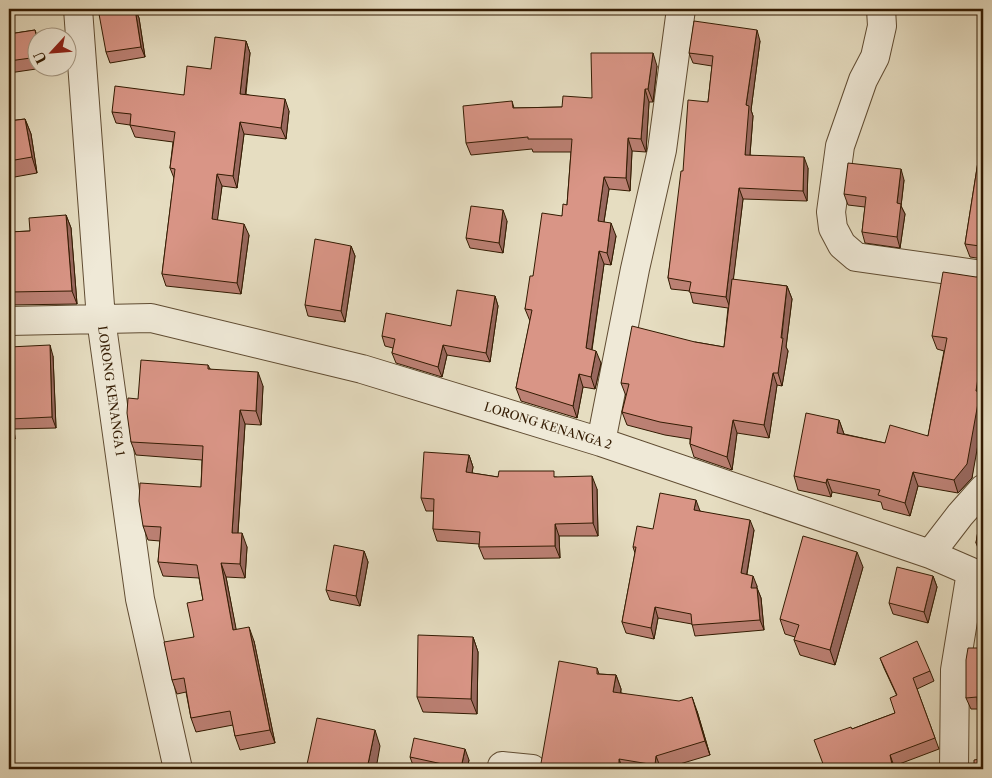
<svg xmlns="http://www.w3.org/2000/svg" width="992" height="778" font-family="'Libre Caslon Text',serif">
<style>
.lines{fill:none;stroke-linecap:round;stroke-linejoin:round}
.minor-casing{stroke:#604c32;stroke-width:30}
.minor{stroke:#efe9d7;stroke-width:28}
.wall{fill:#bb8073;stroke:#331b02}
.shaded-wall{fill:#98685e;stroke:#331b02}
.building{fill:#d99586;stroke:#331b02}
.labels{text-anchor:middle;stroke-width:4;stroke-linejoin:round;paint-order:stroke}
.street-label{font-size:12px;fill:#331b02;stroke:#efe9d7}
</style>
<rect width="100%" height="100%" fill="#e6ddc1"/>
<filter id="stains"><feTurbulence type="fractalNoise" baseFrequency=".004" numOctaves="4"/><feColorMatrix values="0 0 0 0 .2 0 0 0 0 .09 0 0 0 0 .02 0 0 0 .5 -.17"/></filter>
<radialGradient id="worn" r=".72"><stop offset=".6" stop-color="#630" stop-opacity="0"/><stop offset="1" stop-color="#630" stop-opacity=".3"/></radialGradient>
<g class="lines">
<defs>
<path id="minor" d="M78,9L101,319L140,599L178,769
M881,9L882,26L875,57L863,80L840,146L831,212L833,228L842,245L856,257L983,275
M9,321L151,318L362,369L601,442L930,554L983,577
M601,442L635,269L662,150L681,9
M930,554L960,515L983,489
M502,766L532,769
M954,769L955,670L971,572"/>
</defs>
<use href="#minor" class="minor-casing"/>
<use href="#minor" class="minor"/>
</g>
<path class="wall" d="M135,9L139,18L145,57L110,63L106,52Z
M35,30L38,38V68H43L9,73V34Z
M246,41L250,53L246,94L289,111L286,139L244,134L237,188L222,186L217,220L249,235L241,294L166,286L162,274L174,178L170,168L173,142L135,137L130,125L116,123L112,112L184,95L211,69Z
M760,41L751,110L753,116L750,155L808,168L807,201L743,199L733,280L787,286L792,299L786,347L788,351L782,386L777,385L769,438L737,433L732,470L694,457L690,444V439L665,435L627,425L622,412L626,396L621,383L695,342L724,347L728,308L693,303L690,291L671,289L668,278L683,171L708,102L712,66L693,63L689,53Z
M657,66L653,102H649L646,152L632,151L630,191L609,189L604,222L616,236L611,265L604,264L592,350L601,363L595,389L583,387L577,418L521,401L516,388L530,321L525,309L533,276L567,205L571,152H533L532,149L471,155L466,143L512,101L514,108L562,107L592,98Z
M25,119L31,134L37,173L9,178V121Z
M983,130V259L970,257L965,244Z
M904,180L901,206L905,214L900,248L865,243L862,232L865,207L848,205L844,194Z
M66,215L71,228L77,304L9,305V232L30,231Z
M507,221L503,253L470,248L466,238Z
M351,246L355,256L345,322L308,316L305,305Z
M976,277L982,397L972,478L958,493L918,486L910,516L883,509L881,502L832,492L831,497L798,490L794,476L839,420L844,434L885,443L928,436L944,351L937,349L932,336Z
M495,296L498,306L490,362L447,355L442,377L396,363L392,353L393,348L385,346L382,336L451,326Z
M9,347L53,356L56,428L14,429L15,439H9Z
M208,365L210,369L263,386L261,425L245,424L238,533L247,547L245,578L226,577L236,630L254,641L275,743L240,750L235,736L233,725L196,732L191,718L186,692L177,694L172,680L194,637L203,600L199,578L163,576L158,562L160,541L148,540L143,526L201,487L202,460L136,455L131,442L138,399Z
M469,455L473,467L472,473L498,477H556L597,489L598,536H559L560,558L484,559L479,547V544L437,541L433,529L434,511H426L421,498Z
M983,500V554L980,553L976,543Z
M700,511L754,530L747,574L757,586V588L761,598L764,630L695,636L692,624L658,618L654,639L626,633L622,622L635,553L633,547L653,529Z
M364,551L368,562L360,606L330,600L326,590Z
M863,567L835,665L800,655L794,640L795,637L785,634L780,619Z
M933,576L937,587L928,623L893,614L889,603Z
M983,628L980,759L978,709H971L966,698L981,648Z
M473,637L478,652L477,714L423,712L417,697Z
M880,658L930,671L934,681L917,689L939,749L894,766L895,769H825L852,729L895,713L897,696L884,668Z
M597,668L599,674L616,675L621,689V693L697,711L710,755L663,769H540Z
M410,757L469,760L467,769H421L414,768Z"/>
<path class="shaded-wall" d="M135,9L139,18L145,57L141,47Z
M757,30L760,41L751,110L753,116L749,166L745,155L746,105Z
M246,41L250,53L244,105L240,94Z
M653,53L657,66L653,102L648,89Z
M645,89L649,102L646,152L641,139Z
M285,99L289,111L286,139L281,128Z
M25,119L31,134L37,173L32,157Z
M240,122L244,134L237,188L233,176Z
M628,138L632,151L630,191L626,178Z
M804,157L808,168L807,201L803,191Z
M901,169L904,180L901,206L905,214L900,248L897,237V203Z
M217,174L222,186L216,231L212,219Z
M604,177L609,189L602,234L598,221Z
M739,188L743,199L730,308L726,297Z
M503,210L507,221L503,253L499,243Z
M66,215L71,228L77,304L72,291Z
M611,223L616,236L611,265L607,253Z
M244,224L249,235L241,294L237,283Z
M351,246L355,256L345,322L341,311Z
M599,251L604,264L590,361L586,348Z
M787,286L792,299L786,347L788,351L782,386L778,373Z
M495,296L498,306L490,362L486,353Z
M50,345L53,356L56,428L52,417Z
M443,345L447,355L442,377L438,367Z
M983,345V389L982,397L983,400V416L972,478L958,493L954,480L976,391Z
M596,351L601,363L595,389L591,377Z
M258,372L263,386L261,425L256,411Z
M773,373L777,385L769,438L764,425Z
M579,374L583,387L577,418L573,406Z
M240,410L245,424L237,546L232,533Z
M10,419L14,429L15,439L11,428Z
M733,420L737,433L732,470L727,457Z
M839,420L844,434L842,446L837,433Z
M469,455L473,467L470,484L466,472Z
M913,472L918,486L910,516L905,503Z
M592,476L597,489L598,536L593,523Z
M827,479L832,492L831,497L826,483Z
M696,500L700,511L698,521L694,510Z
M750,520L754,530L745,584L741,573Z
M555,524L559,536L560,558L555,546Z
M242,533L247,547L245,578L240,564Z
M364,551L368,562L360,606L356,596Z
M857,552L863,567L835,665L830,650Z
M221,563L226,577L239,644L233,630Z
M753,576L757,586L755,599L751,588Z
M933,576L937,587L928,623L924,612Z
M757,588L761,598L764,630L760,620Z
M655,607L658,618L654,639L651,628Z
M249,627L254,641L275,743L270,730Z
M473,637L478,652L477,714L471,699Z
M616,675L621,689L618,706L613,692Z
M692,697L697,711L710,755L705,741Z
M375,730L380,746L376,769H367Z
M465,749L469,760L467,769H461Z
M890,755L894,766L895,769H893Z
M656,756L661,769H657L655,765Z
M619,759L623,769H619Z"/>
<path class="building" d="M129,9H135L141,47L106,52L99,14Z
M694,21L757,30L746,105L749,106L745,155L804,157L803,191L739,188L726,297L689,292L691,282L668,278L681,171H683L688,100L708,102L713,56L689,53Z
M35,30L38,45V57L9,61V34Z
M215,37L246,41L240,94L285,99L281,128L240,122L233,176L217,174L212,219L244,224L237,283L162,274L175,169L170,168L175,132L130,125L131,114L112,112L115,86L184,95L187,66L211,69Z
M591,53H653L648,89H645L641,139L628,138L626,178L604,177L598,221L611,223L607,253L599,251L586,348L596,351L591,377L579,374L573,406L516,388L532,310L525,309L530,276H533L542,213L562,216L563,204L567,205L572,139H528V137L466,143L463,106L512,101L513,108L562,107L563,96L592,98Z
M25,119L32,157L9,161V121Z
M983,130V247L980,246L965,244Z
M848,163L901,169L897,203L901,204L897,237L862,232L866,197L844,194Z
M471,206L503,210L499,243L466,238Z
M66,215L72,291L9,292V232L30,231L29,218Z
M315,239L351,246L341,311L305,305Z
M943,272L976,277L983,276V345L976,391L980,392L967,464L954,480L913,472L905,503L878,495L880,490L827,479L826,483L794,476L806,413L839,420L837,433L885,443L890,425L928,436L947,338L932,336Z
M732,279L787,286L781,338H783L778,373H773L764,425L733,420L727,457L690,444L692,427L660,422L622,412L629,384L621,383L632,326L695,342L724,347Z
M457,290L495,296L486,353L443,345L438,367L392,353L395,339L382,336L386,313L451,326Z
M50,345L52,417L10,419L11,428H9V347Z
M141,360L208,365V369L258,372L256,411L240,410L232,533H242L240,564L221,563L233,630L249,627L270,730L235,736L230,711L191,718L184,678L172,680L164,642L194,637L187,603L203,600L197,565L158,562L161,527L143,526L139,501L140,483L201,487L203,446L131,442L127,413L128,398L138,399Z
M424,452L469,455L466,472L498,477L499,471H554V477L592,476L593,523L555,524V546L479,547L480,532L433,529L434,499L421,498Z
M660,493L696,500L694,510L750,520L741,573L753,576L751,588H757L760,620L692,625L691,614L655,607L651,628L622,622L636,547H633L637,526L653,529Z
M983,500V544L976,543Z
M803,536L857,552L830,650L794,640L799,625L780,619Z
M334,545L364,551L356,596L326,590Z
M897,567L933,576L924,612L889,603Z
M981,628H983V769H974V760L980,759L977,697L966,698V660L968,648H981Z
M418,635L473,637L471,699L417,697Z
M917,641L930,671L913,678L935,738L890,755L893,769H825L814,740L851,727L852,729L895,713L890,698L897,695L880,658Z
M559,661L597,668V674L616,675L613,692L679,701L692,697L705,741L656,756L655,765L619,759V769H540Z
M317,718L375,730L367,769H306Z
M414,738L465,749L461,768L410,757Z"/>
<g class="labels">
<g class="street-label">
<text transform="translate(111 391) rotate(82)" y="4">LORONG KENANGA 1</text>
<text transform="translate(548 426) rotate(17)" y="4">LORONG KENANGA 2</text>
</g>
</g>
<rect width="992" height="778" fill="none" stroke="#e6ddc1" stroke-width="30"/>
<rect x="10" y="10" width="972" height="758" fill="none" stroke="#331b02" stroke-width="2.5"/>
<rect x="15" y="15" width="962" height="748" fill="none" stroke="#331b02"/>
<g transform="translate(52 52) rotate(244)"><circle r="24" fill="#efe9d7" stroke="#a49782"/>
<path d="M0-4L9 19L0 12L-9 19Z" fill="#8f2418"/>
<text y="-8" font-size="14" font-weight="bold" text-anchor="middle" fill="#331b02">U</text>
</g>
<rect width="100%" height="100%" filter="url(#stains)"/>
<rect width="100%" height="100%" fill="url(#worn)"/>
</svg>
